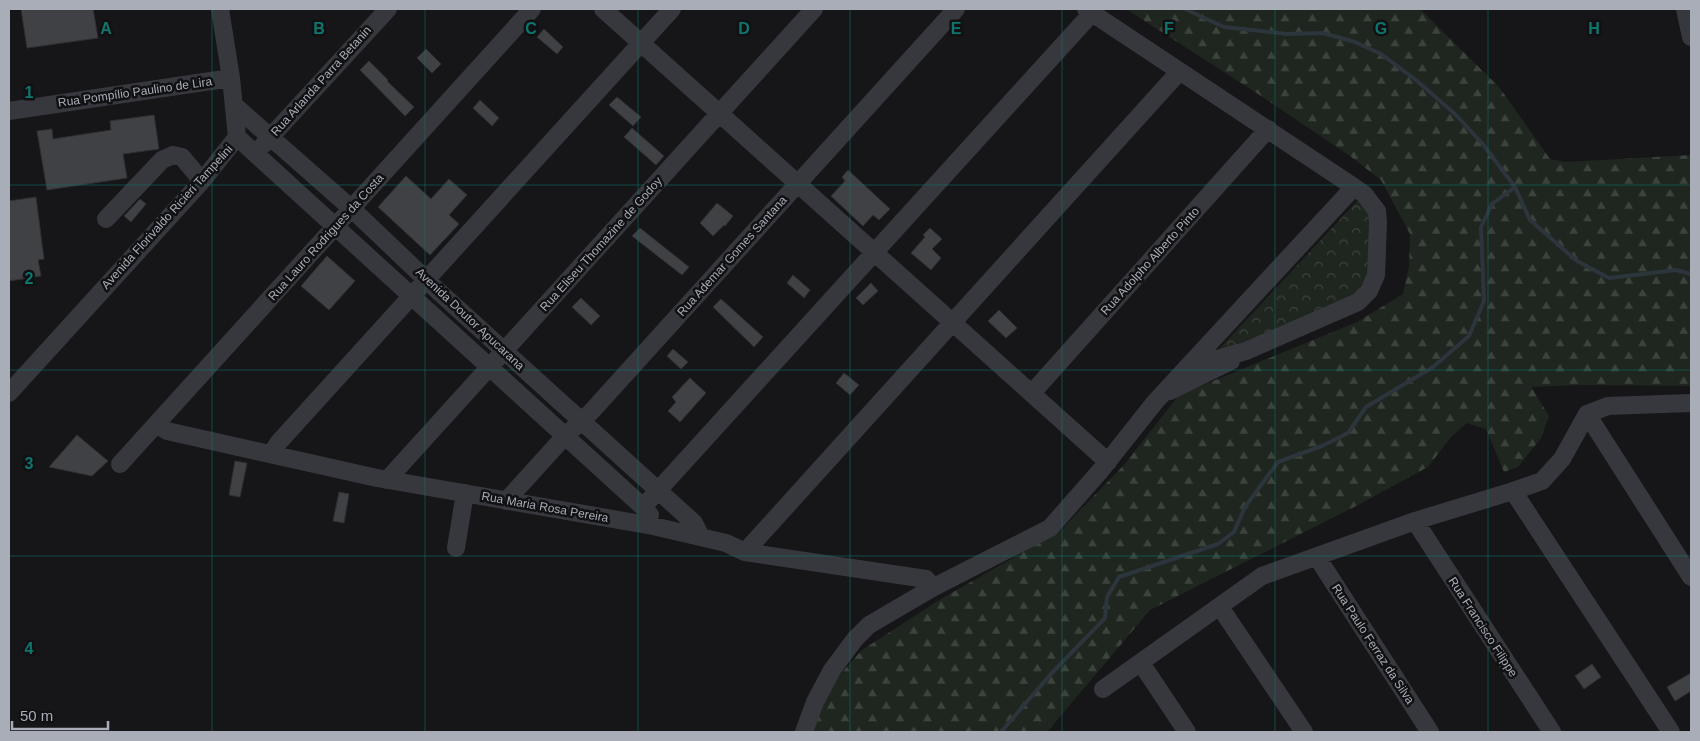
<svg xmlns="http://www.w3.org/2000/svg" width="1700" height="741" font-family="Helvetica,sans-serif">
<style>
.forest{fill:url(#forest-firs)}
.park{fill:url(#park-crowns)}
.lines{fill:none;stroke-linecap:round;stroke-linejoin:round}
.stream{stroke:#2c353c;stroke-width:4}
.building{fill:#404145;stroke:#303034}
.minor{stroke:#37383d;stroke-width:18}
.grid{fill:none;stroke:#0f766e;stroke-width:1;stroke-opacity:0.55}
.labels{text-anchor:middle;stroke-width:5;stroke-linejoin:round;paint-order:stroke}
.street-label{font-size:12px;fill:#a8adb8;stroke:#111113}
.grid-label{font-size:16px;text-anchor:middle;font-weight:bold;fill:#0f766e;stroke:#111113;stroke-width:5;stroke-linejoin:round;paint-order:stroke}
</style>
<defs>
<pattern id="forest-firs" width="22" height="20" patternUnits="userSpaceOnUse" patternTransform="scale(1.25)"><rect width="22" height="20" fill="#1e261f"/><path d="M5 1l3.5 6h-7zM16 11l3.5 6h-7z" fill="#3c433d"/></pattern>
<pattern id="park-crowns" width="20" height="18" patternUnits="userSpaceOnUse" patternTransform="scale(1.25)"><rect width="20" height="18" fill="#1e261f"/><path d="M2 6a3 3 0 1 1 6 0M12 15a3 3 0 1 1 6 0" fill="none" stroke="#3c433d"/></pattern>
</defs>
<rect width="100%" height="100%" fill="#161618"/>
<path class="forest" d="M1126,9H1420L1499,87L1550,159L1566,162L1691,155V386L1579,385L1531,387L1549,416L1541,438L1518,467L1504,472L1486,429L1467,423L1451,437L1428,467L1358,505L1150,610L1047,732H813L819,712L837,678L862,650L941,599L1060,531L1124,465L1179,395L1357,322L1403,294L1409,267L1410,234L1381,180L1350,156L1258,94Z"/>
<path class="park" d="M1359,199L1371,214L1367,277L1355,294L1226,357L1219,351L1220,348Z"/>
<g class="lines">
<path class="stream" d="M1185,9L1224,27L1287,34L1323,33L1355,42L1381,54L1416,80L1455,114L1482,143L1515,187L1530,220L1577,261L1609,278L1676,270L1691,274
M1001,732L1050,675L1105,618L1107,597L1119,577L1218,544L1234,532L1245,507L1278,462L1322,446L1348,433L1366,407L1433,367L1469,336L1484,301L1481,227L1492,204L1515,187"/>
</g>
<path class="building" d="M21,9H93L98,38L27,48Z
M544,29L563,47L557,54L537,37Z
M426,49L441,64L432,73L417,58Z
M369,61L388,80L387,81L414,107L405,116L360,70Z
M617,97L641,117L633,126L609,105Z
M480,100L499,118L492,126L473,108Z
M154,115L159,149L123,154L127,178L47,190L37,131L52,129L53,139L111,130L110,121Z
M632,128L664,156L656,165L624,137Z
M848,170L890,209L879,220L873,215L863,226L831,196L845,181L842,177Z
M406,176L431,199L449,179L467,195L449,215L459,224L430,255L378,207Z
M36,197L44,259L38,260L41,276L9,281V201Z
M140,199L146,204L131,222L124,216Z
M717,203L733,216L725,226L724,225L713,236L700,223Z
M640,228L689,267L682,275L632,236Z
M930,228L942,239L932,249L941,258L931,270L911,253L925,237L923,235Z
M327,256L355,281L329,310L301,286Z
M793,275L810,290L804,298L787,283Z
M871,283L878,291L863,305L856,298Z
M581,298L600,316L591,325L572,307Z
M721,299L763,337L754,347L713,307Z
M999,310L1017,328L1006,338L988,321Z
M673,349L688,362L681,369L667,356Z
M844,373L859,385L850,395L836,383Z
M690,378L706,393L680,422L668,411L676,402L672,397Z
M77,435L108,461L92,476L49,467Z
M235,461L247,463L240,497L229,495Z
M339,492L349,494L344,523L333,521Z
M1592,664L1601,677L1584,689L1575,676Z
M1691,673V691L1675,701L1667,687Z"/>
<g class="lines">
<path class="minor" d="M603,9L1108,462
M1086,9L1354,187L1364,194L1377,211L1378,223L1376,275L1369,291L1358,302L1246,351L1217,359L1204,358L1203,355L1205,349
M1685,9L1691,37
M234,105L352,209L436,289L694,523L701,537
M9,111L231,78
M237,137L643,507L650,515
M263,145L388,9
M106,219L162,160L173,155L182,157L202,181
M1170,391L1231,361
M9,393L202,181L237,137L231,78L220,9
M1032,393L1268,129
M1587,414L1691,577
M156,424L167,431L377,478L653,526L726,543L745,552L926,579L934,587
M271,454L279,442L672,9
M120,464L532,9
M387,480L814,9
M1513,491L1671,732
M506,501L565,436L591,412L956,9
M643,507L1092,13
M1415,521L1552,732
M456,548L465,493
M745,552L1179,72
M1317,557L1430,732
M1220,607L1304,732
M1141,663L1187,732
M1103,689L1262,576L1415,521L1513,491L1542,481L1562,459L1587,414L1608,406L1691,403
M804,732L815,702L832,670L855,639L869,625L934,587L1050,528L1101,470L1155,402L1354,187"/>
</g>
<path class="grid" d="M212,9V732M425,9V732M638,9V732M850,9V732M1062,9V732M1275,9V732M1488,9V732M9,185H1691M9,370H1691M9,556H1691"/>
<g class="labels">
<g class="street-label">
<text transform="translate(321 81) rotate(-48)" y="4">Rua Arlanda Parra Betanin</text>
<text transform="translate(135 92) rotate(-8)" y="4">Rua Pompílio Paulino de Lira</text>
<text transform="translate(167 217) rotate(-48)" y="4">Avenida Florivaldo Ricieri Tampelini</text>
<text transform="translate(326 237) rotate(-48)" y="4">Rua Lauro Rodrigues da Costa</text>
<text transform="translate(601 244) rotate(-48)" y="4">Rua Eliseu Thomazine de Godoy</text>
<text transform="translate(732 256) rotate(-48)" y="4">Rua Ademar Gomes Santana</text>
<text transform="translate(1150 261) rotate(-48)" y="4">Rua Adolpho Alberto Pinto</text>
<text transform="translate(470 319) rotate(43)" y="4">Avenida Doutor Apucarana</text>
<text transform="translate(545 507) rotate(10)" y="4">Rua Maria Rosa Pereira</text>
<text transform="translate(1483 627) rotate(57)" y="4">Rua Francisco Filippe</text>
<text transform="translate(1373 644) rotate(57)" y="4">Rua Paulo Ferraz da Silva</text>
</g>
</g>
<g class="grid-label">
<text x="106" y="34">A</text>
<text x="319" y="34">B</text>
<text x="531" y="34">C</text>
<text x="744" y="34">D</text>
<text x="956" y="34">E</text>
<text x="1169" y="34">F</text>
<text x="1381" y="34">G</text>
<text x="1594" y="34">H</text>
<text x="29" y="98">1</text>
<text x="29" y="284">2</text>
<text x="29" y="469">3</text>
<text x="29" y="654">4</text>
</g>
<rect width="1700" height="741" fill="none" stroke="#a8adb8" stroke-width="20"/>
<path d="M12 721v8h96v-8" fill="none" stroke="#a8adb8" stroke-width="2.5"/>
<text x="20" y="721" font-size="15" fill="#a8adb8" stroke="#111113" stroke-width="4" paint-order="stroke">50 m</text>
</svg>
